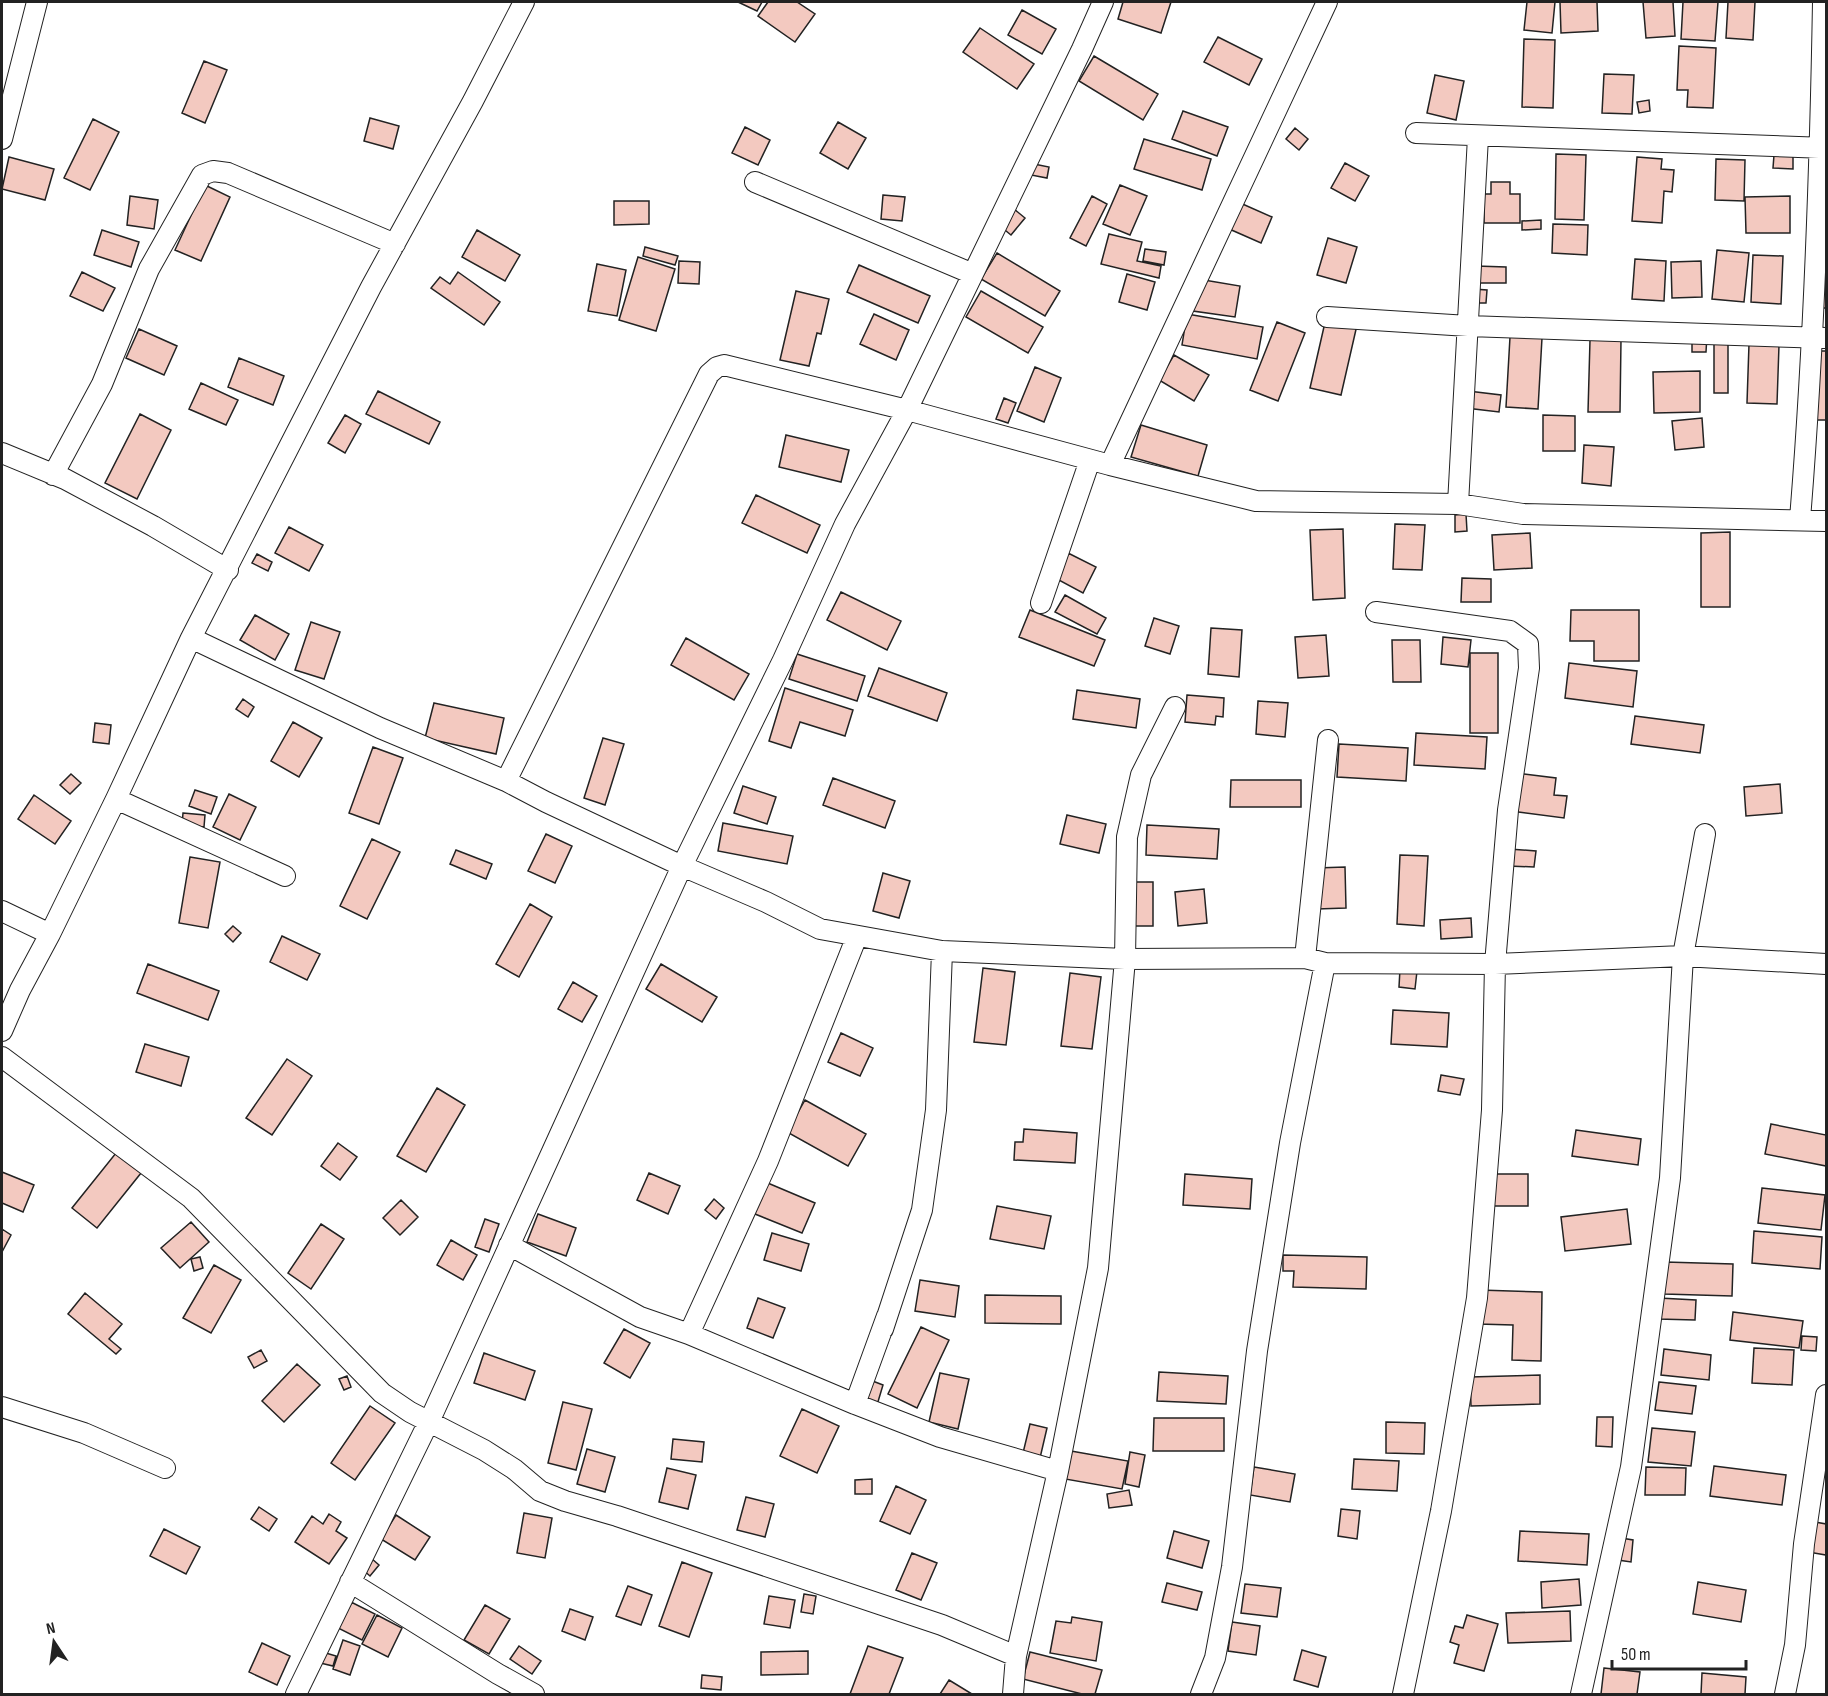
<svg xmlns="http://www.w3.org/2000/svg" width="1828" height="1696" font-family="'Sofia Sans Condensed',sans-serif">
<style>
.building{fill:#f3c9c0;stroke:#222;stroke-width:1.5}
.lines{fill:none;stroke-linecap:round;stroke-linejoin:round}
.minor-casing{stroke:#222;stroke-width:22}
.minor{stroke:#fff;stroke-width:20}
</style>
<rect width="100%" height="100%" fill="#fff"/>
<path class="building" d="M738,2H762L757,11Z
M768,2H797L815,14L795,42L758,16Z
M1123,2H1171L1161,33L1118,19Z
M1527,2H1555L1552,33L1524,30Z
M1560,2H1597L1598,31L1561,33Z
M1643,2H1673L1675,36L1646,38Z
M1683,2H1718L1715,41L1681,39Z
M1728,2H1755L1753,40L1726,38Z
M1022,10L1056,29L1042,54L1008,35Z
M980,28L1034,64L1017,89L963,52Z
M1218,37L1262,59L1249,85L1204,62Z
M1524,39L1555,40L1553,108L1522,107Z
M1679,46L1716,48L1713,108L1687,107L1688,90H1677Z
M1094,56L1158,94L1143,120L1079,81Z
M204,61L227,70L205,123L182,113Z
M1604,74L1634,75L1632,114L1602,113Z
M1435,75L1464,81L1456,120L1427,113Z
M1649,100L1650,111L1639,113L1637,102Z
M1183,111L1228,127L1217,156L1172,139Z
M370,118L399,126L393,149L364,141Z
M93,119L119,132L90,190L64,178Z
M838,122L866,138L848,169L820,153Z
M745,127L770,140L758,165L732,153Z
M1295,128L1308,139L1299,150L1286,139Z
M1144,139L1211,159L1202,190L1134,169Z
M1556,154L1586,155L1584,220L1555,219Z
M1774,155L1793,156V169L1773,168Z
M9,157L54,169L45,200L2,189Z
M1637,157L1662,159L1661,169L1674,170L1672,192L1664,191L1662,223L1632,221Z
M1716,159L1745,160L1744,201L1715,200Z
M1345,163L1369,176L1355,201L1331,188Z
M1034,164L1049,167L1047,178L1031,175Z
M1491,182H1510V194H1520V223H1484V194H1491Z
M205,185L230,197L201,261L175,250Z
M1120,185L1147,196L1130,235L1103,224Z
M883,195L905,197L902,221L881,219Z
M130,196L158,200L154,229L127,225Z
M1092,196L1107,204L1086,246L1070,238Z
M1790,196V233H1746L1745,197Z
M614,201H649V224L614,225Z
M1238,202L1272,217L1261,243L1227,228Z
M1014,209L1025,218L1011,235L1000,226Z
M1541,220V229L1522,230V221Z
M1553,224L1588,225L1587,255L1552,253Z
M102,230L139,242L131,267L94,255Z
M477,230L520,255L505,281L462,257Z
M1109,234L1142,242L1137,261L1161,266L1159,278L1101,264Z
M1823,234L1826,235V308H1819Z
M1328,238L1357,247L1346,283L1317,275Z
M645,247L678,256L675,265L643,256Z
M1145,249L1166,252L1164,265L1143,261Z
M1717,250L1749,253L1744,302L1712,299Z
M997,253L1060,291L1045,316L981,279Z
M1753,255L1783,256L1781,304L1751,302Z
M638,257L675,269L656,331L619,320Z
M1635,259L1666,261L1664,301L1632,299Z
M679,261L700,262L699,284L678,283Z
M1701,261L1702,297L1672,298L1671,262Z
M597,264L626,270L617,316L588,311Z
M859,265L930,296L918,323L847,292Z
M1476,266L1506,267V283H1476Z
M82,272L115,288L103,311L70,296Z
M458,272L500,302L484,325L431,288L440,277L450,284Z
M1127,274L1155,282L1147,310L1119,302Z
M1198,279L1240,286L1235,317L1193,311Z
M1473,289L1487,290L1486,303H1472Z
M796,291L829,299L821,334L817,333L809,366L780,360Z
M981,291L1043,327L1028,353L966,317Z
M874,314L909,330L896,360L860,344Z
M1187,314L1263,327L1257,359L1182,345Z
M1326,318L1357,325L1341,395L1310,388Z
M1277,322L1305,333L1278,401L1250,390Z
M139,329L177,346L164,375L126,358Z
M1692,335H1707L1706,352H1692Z
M1510,337L1542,338L1538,409L1506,407Z
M1590,340H1621L1620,412H1588Z
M1714,343H1728V393H1714Z
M1749,344L1779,345L1777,404L1747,403Z
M1816,351H1826V420H1816Z
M1174,355L1209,375L1194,401L1159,380Z
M239,358L284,376L273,405L228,387Z
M1035,367L1061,378L1044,422L1017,411Z
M1700,371V412L1654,413L1653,372Z
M201,383L238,400L226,425L189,409Z
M378,391L440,422L429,444L366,414Z
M1468,391L1501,395L1499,412L1466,408Z
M1004,398L1016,403L1008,423L996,419Z
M140,414L171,430L137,499L105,483Z
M345,415L361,424L345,453L328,443Z
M1543,415L1575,416V451H1543Z
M1702,418L1704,447L1675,450L1672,421Z
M1141,425L1207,445L1198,476L1131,457Z
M786,435L849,450L841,482L779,467Z
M1584,445L1614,447L1611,486L1582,483Z
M756,495L820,525L807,553L742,523Z
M1466,514L1467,531L1455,532V515Z
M1395,524L1425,525L1422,570L1393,569Z
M289,527L323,545L309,571L275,553Z
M1343,529L1345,598L1313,600L1310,530Z
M1730,532V607H1701V533Z
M1530,533L1532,568L1494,570L1492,535Z
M1068,553L1096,567L1083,593L1055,578Z
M257,554L272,562L268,571L252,563Z
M1462,578L1491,579V602H1461Z
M841,592L901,621L887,650L827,620Z
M1065,595L1106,618L1097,634L1055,612Z
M1030,610L1105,640L1094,666L1019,637Z
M1571,610H1639V661H1594V641H1570Z
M255,615L289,634L275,660L240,640Z
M1154,618L1179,626L1170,654L1145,646Z
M311,622L340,632L324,679L295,670Z
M1211,628L1242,630L1239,677L1208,674Z
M1326,635L1329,676L1298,678L1295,637Z
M1443,637L1471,640L1468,667L1441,664Z
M686,638L749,674L734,700L671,665Z
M1392,640H1420L1421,682H1393Z
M1470,653H1498V733H1470Z
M797,654L865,676L857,701L789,679Z
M1569,663L1637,671L1633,707L1565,698Z
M879,668L947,693L937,721L868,696Z
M785,688L853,710L845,736L800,722L791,748L769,741Z
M1077,690L1140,699L1136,728L1073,719Z
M1187,695L1224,698L1223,717L1216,716L1215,725L1185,722Z
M243,699L254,707L248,717L236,709Z
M1258,701L1288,703L1285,737L1256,734Z
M434,703L504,718L496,754L425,738Z
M1635,716L1704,725L1700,753L1631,744Z
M293,722L322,738L299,777L271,761Z
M95,723L111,725L109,744L93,742Z
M1416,733L1487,737L1485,769L1414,765Z
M603,738L624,744L605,805L584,798Z
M1339,744L1408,748L1406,781L1337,777Z
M373,747L403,758L379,824L349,813Z
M1516,773L1556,778L1554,795L1567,796L1564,818L1511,811Z
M71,774L81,783L70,794L60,785Z
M833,778L895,801L885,828L823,805Z
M1231,780H1301V807H1230Z
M1780,784L1782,813L1746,816L1744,787Z
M743,786L776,797L767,824L734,813Z
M195,790L217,797L211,814L189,806Z
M229,794L256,807L240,840L213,827Z
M34,795L71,821L55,844L18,819Z
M183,813L205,815L204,827L182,825Z
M1067,815L1106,824L1099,853L1060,844Z
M723,823L793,836L787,864L718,851Z
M1147,825L1219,829L1217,859L1146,855Z
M546,834L572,846L555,883L528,871Z
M372,839L400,852L367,919L340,906Z
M1509,849L1536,851L1534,867L1508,866Z
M456,850L492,864L486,879L450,864Z
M1400,855L1428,856L1424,926L1397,924Z
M190,857L220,862L208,928L179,923Z
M1345,867L1346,908L1317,909L1316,868Z
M883,873L910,881L899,918L873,911Z
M1132,882H1153V926H1132Z
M1204,889L1207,923L1178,926L1175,892Z
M530,904L552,917L519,977L496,964Z
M1471,918L1472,937L1441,939L1440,920Z
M233,926L241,933L233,942L225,934Z
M282,936L320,954L307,980L270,962Z
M148,964L219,991L208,1020L137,993Z
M661,964L717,997L702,1022L646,989Z
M983,968L1015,972L1006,1045L974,1042Z
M1400,969L1417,971L1415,989L1399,987Z
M1070,973L1101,977L1092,1049L1061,1046Z
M573,982L597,996L582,1022L558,1009Z
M1393,1010L1449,1013L1447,1047L1391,1044Z
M841,1033L873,1048L860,1076L828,1062Z
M145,1044L189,1057L181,1086L136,1072Z
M287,1059L312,1076L272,1135L246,1118Z
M1441,1075L1464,1079L1460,1095L1438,1091Z
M437,1088L465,1105L426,1172L397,1156Z
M805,1100L866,1134L848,1166L787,1132Z
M1771,1124L1826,1135V1166L1765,1154Z
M1024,1129L1077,1133L1075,1163L1014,1160L1015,1142H1023Z
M1576,1130L1641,1139L1638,1165L1572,1156Z
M338,1143L357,1157L340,1180L321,1166Z
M116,1153L141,1173L97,1228L72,1208Z
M2,1172L34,1185L23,1212L2,1203Z
M649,1173L680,1186L668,1214L637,1200Z
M1185,1174L1252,1179L1250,1209L1183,1205Z
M1489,1174H1528V1206H1489Z
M763,1181L815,1203L802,1233L750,1212Z
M1762,1188L1825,1195L1821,1230L1758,1223Z
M714,1199L724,1208L716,1219L705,1210Z
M401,1200L418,1217L400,1235L383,1218Z
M997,1206L1051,1216L1044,1249L990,1239Z
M1627,1209L1631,1244L1565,1251L1561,1217Z
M538,1214L576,1228L566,1256L527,1242Z
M485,1219L499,1224L489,1252L475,1247Z
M191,1222L209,1242L180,1268L161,1248Z
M321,1224L344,1239L311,1289L288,1273Z
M2,1229L11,1235L2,1252Z
M1754,1231L1822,1237L1820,1269L1752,1263Z
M772,1233L809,1244L801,1271L764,1260Z
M451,1240L477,1255L463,1280L437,1265Z
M1283,1255L1367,1257L1366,1289L1293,1287L1294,1271H1283Z
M200,1257L203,1268L194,1271L191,1259Z
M1665,1262L1733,1264L1732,1296L1664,1294Z
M214,1265L241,1280L211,1333L183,1318Z
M920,1280L959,1286L955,1317L915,1311Z
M1479,1290L1542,1292L1541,1361L1512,1360L1513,1325L1478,1324Z
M85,1293L122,1324L109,1339L121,1349L116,1354L68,1314Z
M985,1295L1061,1296V1324L985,1323Z
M758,1298L785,1308L773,1338L747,1328Z
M1659,1298L1696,1300L1695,1320L1658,1319Z
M1733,1312L1803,1321L1799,1348L1730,1340Z
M921,1327L949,1340L917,1408L888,1394Z
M624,1329L650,1343L630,1378L604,1363Z
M1802,1336L1817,1337L1816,1351L1801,1350Z
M1754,1348L1794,1350L1792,1385L1752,1383Z
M1664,1349L1711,1355L1709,1380L1661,1375Z
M261,1350L267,1361L254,1368L248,1357Z
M484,1353L535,1371L525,1400L474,1383Z
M297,1364L320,1385L284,1422L262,1401Z
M1159,1372L1228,1376L1226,1404L1157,1401Z
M940,1373L969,1379L958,1429L929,1422Z
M1540,1375V1404L1471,1406L1470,1377Z
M347,1376L351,1387L344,1390L339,1379Z
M870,1380L883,1385L877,1405L863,1401Z
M1659,1382L1696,1386L1692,1414L1655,1410Z
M563,1402L592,1409L576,1470L548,1463Z
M370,1406L395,1423L355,1480L331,1463Z
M802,1409L839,1426L817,1473L780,1456Z
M1597,1417H1613L1612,1447L1596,1446Z
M1154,1418H1224V1451H1153Z
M1386,1422L1425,1423L1424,1454L1386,1453Z
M1030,1424L1047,1428L1040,1458L1023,1453Z
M1652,1428L1695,1432L1691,1466L1648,1462Z
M673,1439L704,1442L702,1462L671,1459Z
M587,1449L615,1457L605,1492L577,1484Z
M1071,1451L1128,1461L1122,1489L1065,1479Z
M1130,1452L1145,1455L1139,1487L1125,1484Z
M1354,1459L1399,1461L1397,1491L1352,1489Z
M1714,1466L1786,1475L1782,1505L1710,1496Z
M1254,1467L1295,1474L1290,1502L1250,1495Z
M1646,1467L1686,1468L1685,1495H1645Z
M667,1468L696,1475L688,1509L659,1502Z
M872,1479V1494H855V1480Z
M896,1486L926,1500L910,1534L880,1521Z
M1129,1490L1132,1505L1109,1508L1107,1494Z
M746,1497L774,1504L765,1537L737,1530Z
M259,1507L277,1519L269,1531L251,1519Z
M1341,1509L1360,1511L1357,1539L1338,1536Z
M524,1513L552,1518L545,1558L517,1553Z
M329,1514L341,1522L336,1531L347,1538L329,1564L295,1542L312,1516L323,1524Z
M396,1515L430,1537L415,1560L381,1539Z
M1815,1522L1826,1524V1555L1808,1552Z
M164,1529L200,1547L186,1574L150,1556Z
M1174,1531L1209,1541L1202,1568L1167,1558Z
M1520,1531L1589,1534L1587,1565L1518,1561Z
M1621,1538L1633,1540L1631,1562L1618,1560Z
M912,1553L937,1563L921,1600L896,1590Z
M371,1558L379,1565L370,1576L362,1569Z
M682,1562L712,1573L689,1637L659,1626Z
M1579,1579L1581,1605L1542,1608L1541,1582Z
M1698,1582L1746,1590L1741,1622L1693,1614Z
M1167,1583L1202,1592L1197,1610L1162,1602Z
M1245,1584L1281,1588L1277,1617L1241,1613Z
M628,1586L652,1595L641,1625L616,1616Z
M804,1594L816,1596L813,1614L801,1612Z
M769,1596L795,1600L790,1628L764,1624Z
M351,1602L375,1614L362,1640L338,1628Z
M485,1605L510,1619L489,1654L464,1640Z
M570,1609L593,1617L585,1640L562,1631Z
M1570,1611L1571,1641L1508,1643L1506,1613Z
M377,1615L402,1628L388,1657L362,1644Z
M1467,1615L1498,1624L1484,1671L1454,1663L1459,1645L1450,1642L1455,1626L1463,1628Z
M1072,1617L1102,1622L1096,1661L1050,1653L1056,1621L1071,1623Z
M1232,1622L1260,1626L1256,1655L1228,1651Z
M343,1640L360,1646L350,1675L333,1669Z
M262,1643L290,1656L277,1685L249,1672Z
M519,1646L541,1661L532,1674L510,1659Z
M868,1646L903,1658L889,1694H850Z
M1302,1650L1326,1657L1318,1687L1294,1680Z
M319,1651L336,1656L333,1666L316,1662Z
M808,1651V1674L761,1675V1652Z
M1030,1652L1102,1670L1095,1694H1082L1023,1679Z
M1604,1668L1640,1672L1637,1694H1601Z
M1702,1673L1746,1677L1745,1694H1701Z
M702,1675L722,1677L721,1690L701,1688Z
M949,1680L972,1694H940Z"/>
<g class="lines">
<defs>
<path id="minor" d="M1416,133L1826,148
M2,139L37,2
M755,182L973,274
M1327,317L1468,326L1826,338
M2,453L65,479L153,526L228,570
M1110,465L1327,2
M53,475L102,384L149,269L202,175L213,171L228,173L395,244
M1458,504L1478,137
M1800,519C1814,347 1820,174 1823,2
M1041,603L1090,460
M1376,612L1510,631L1528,644L1529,668L1508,810L1495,964L1492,1110L1477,1298L1441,1511L1403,1694
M191,638L380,728L506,781L546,802L682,866L766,902L820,929L942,951L1125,959L1305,958L1325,963L1495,964L1683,956L1826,964
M506,781L709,374L717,367L724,365L907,410L1110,465L1256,501L1458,504L1523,514L1826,521
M116,799L285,876
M2,911L50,934
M1305,958L1328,740
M2,1031L20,990L50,934L116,799L191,638L371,287L473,101L524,2
M2,1057L191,1198L382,1393L410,1412L484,1450L514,1469L540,1491L565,1501L617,1516L942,1625L1016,1656
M509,1245L640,1317L689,1334L855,1404L940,1437L1058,1471
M883,1329L922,1210L936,1110L942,951
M689,1334L768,1161L857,936
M855,1404L887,1316
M2,1407L84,1433L165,1468
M350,1582L498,1674L534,1694
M296,1694L434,1411L682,866L783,660L845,524L907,410L1082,49L1103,2
M1013,1694L1016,1656L1058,1471L1098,1268L1125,959L1127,837L1141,775L1175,707
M1201,1694L1215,1658L1232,1567L1257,1351L1290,1143L1325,963
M1581,1694L1631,1467L1670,1178L1683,956L1705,834
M1785,1694L1795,1645L1804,1544L1826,1395"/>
</defs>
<use href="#minor" class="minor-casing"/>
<use href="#minor" class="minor"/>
</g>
<rect width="1828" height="1696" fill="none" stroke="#222222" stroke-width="6"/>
<g transform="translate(54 1642) rotate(347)" stroke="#ffffff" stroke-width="4.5" paint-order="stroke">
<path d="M0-4.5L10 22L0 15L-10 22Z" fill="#222222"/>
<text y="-9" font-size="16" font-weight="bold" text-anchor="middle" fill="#222222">N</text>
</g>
<path d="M1612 1660v9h134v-9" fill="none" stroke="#222222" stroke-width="3"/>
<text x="1621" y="1660" font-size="18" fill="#222222" stroke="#ffffff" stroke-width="4.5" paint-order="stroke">50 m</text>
</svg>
